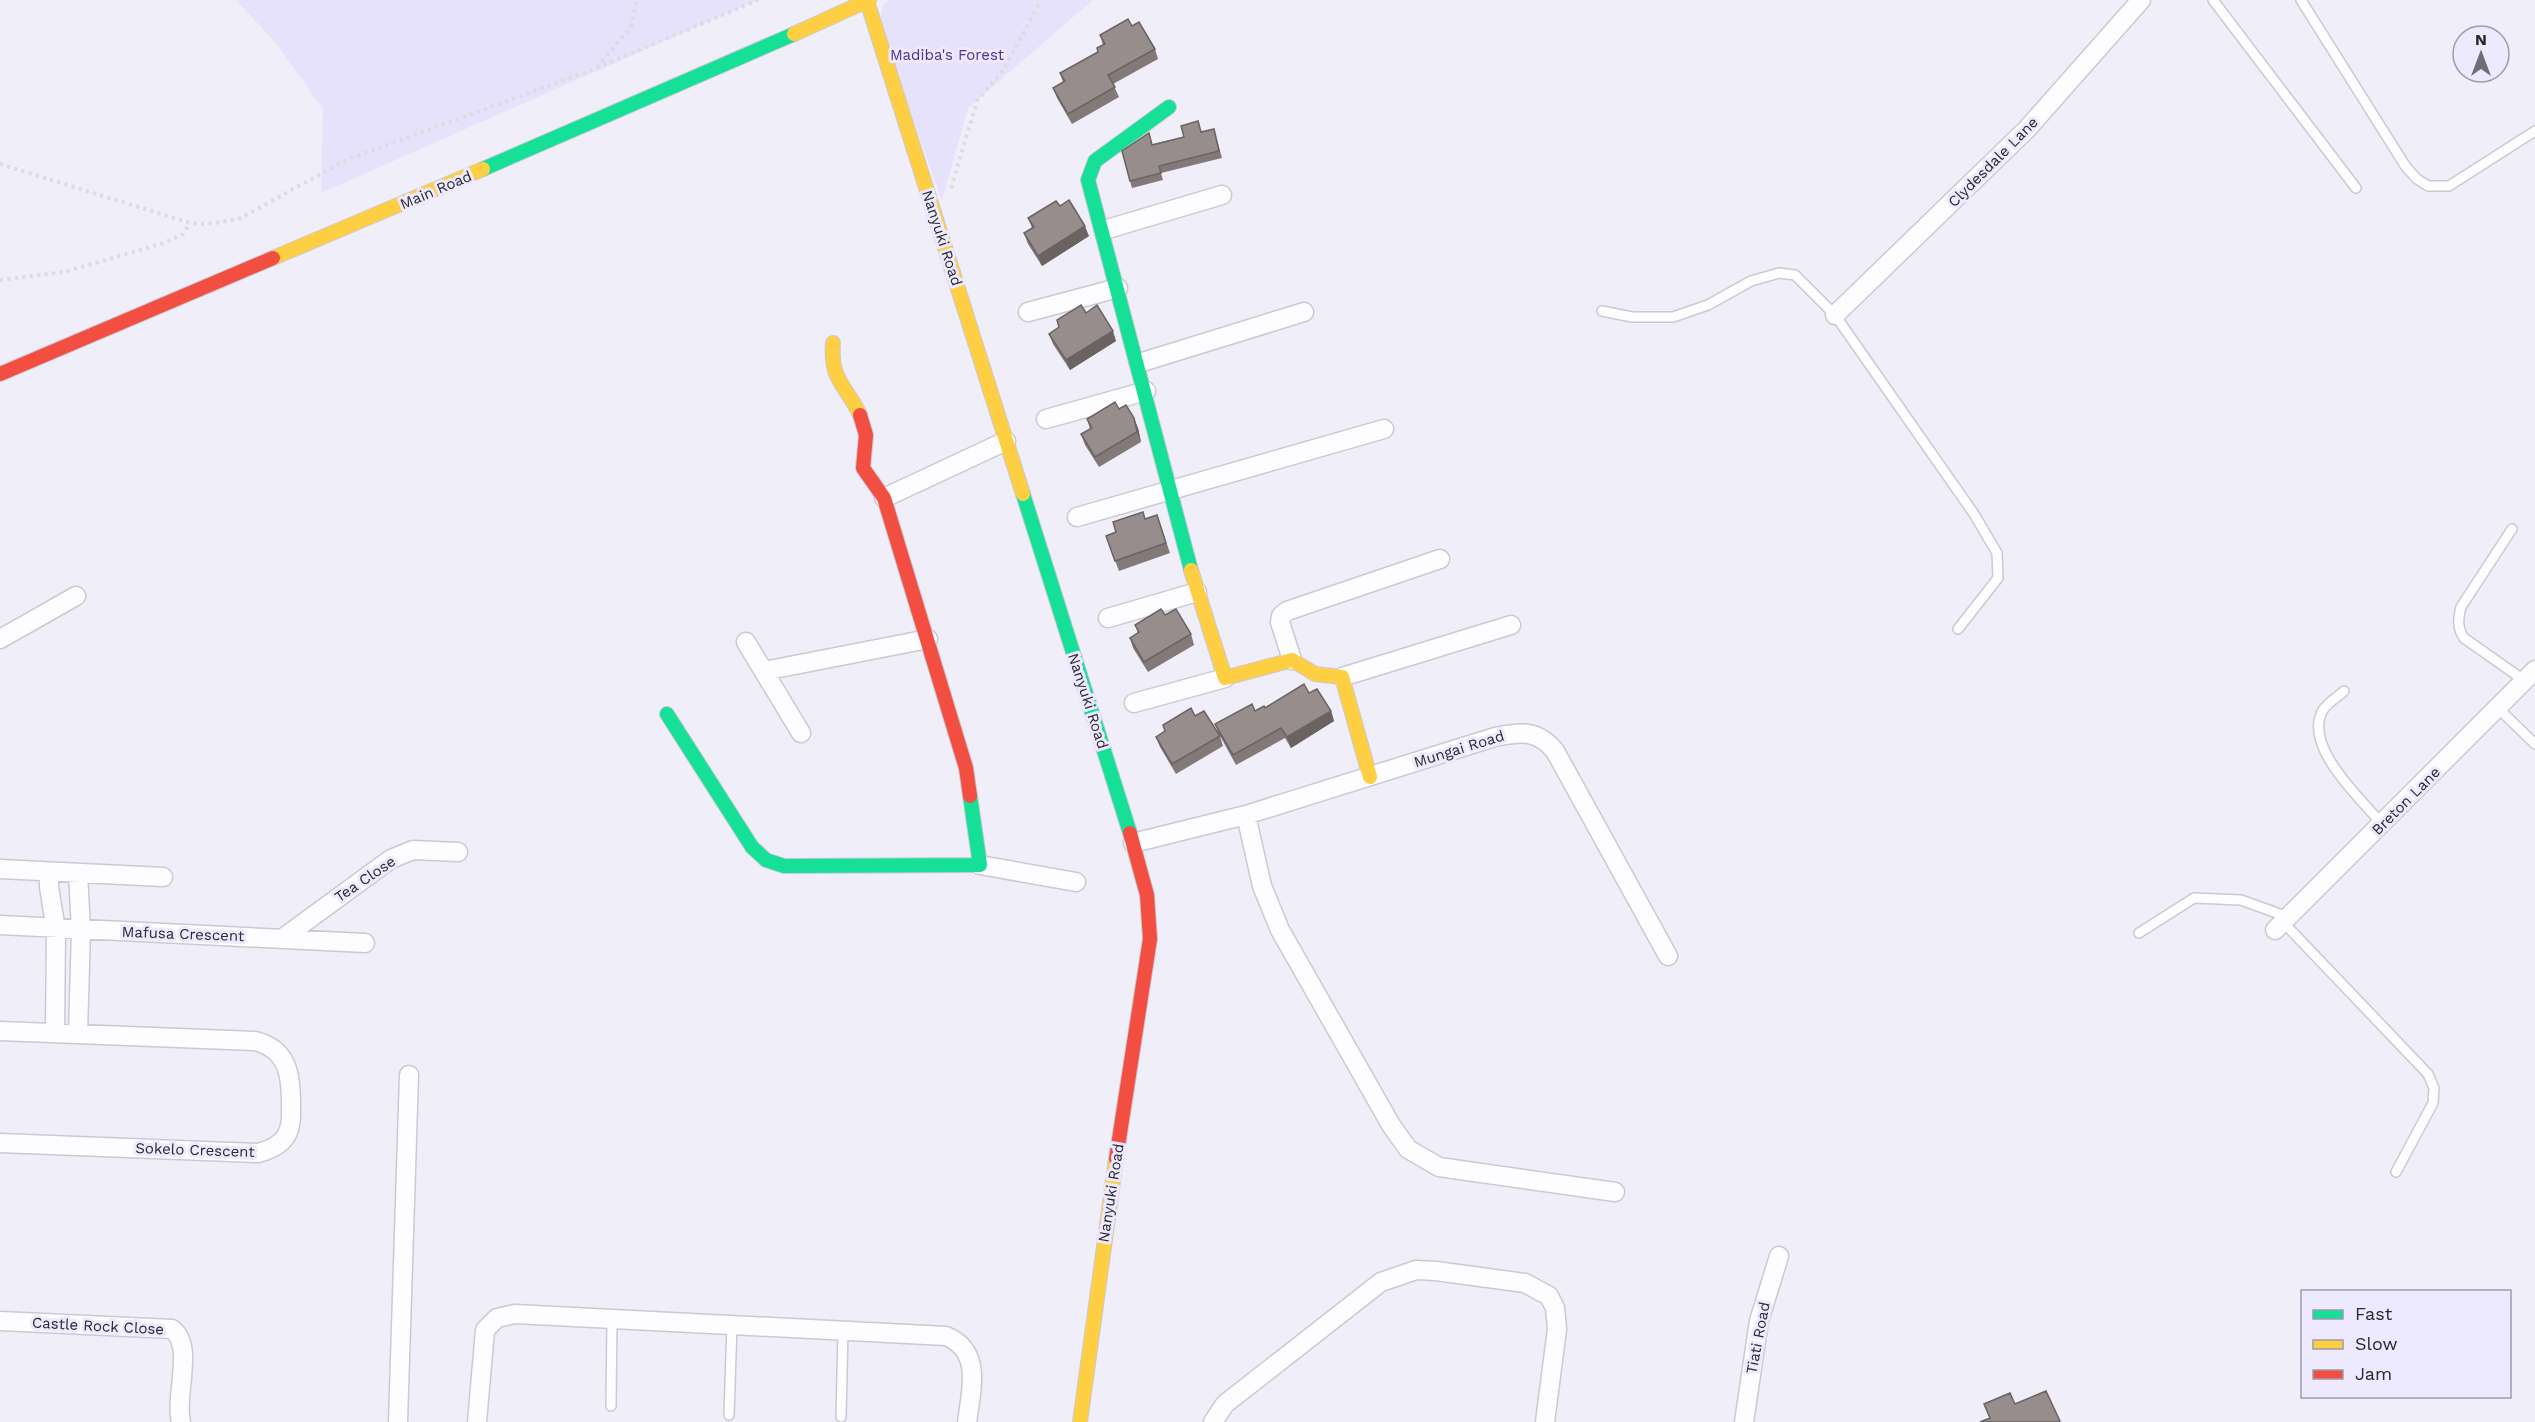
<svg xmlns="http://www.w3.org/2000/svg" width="2535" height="1422" font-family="'Work Sans',sans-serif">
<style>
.green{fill:#e7e2fc}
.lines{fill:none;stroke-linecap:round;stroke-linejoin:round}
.lane-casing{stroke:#cbc9d2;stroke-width:12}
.street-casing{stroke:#cbc9d2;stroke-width:21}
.fast-casing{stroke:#cbc9d2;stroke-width:16}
.slow-casing{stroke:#cbc9d2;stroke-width:16}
.jam-casing{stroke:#cbc9d2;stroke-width:16}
.path{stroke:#dcdbdf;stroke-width:4;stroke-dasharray:3 4.5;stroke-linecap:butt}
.lane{stroke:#fdfcfe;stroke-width:9}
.street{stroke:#fdfcfe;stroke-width:18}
.fast{stroke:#16e098;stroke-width:14}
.slow{stroke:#ffcf43;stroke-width:14}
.jam{stroke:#f24e42;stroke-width:14}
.wall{fill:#827978}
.shaded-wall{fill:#6a6362}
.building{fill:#978d8c;stroke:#6a6362;stroke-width:1.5}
.labels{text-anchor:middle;stroke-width:6;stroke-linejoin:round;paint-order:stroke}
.park-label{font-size:15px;fill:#4e3288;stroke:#ede9fe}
.street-label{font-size:15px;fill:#29272f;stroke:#ede9fe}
</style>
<rect width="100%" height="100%" fill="#f0eef9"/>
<path class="green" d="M236,0H757L321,193L323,109L276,43Z
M888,0H1093L968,108L942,201L879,24L883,5Z"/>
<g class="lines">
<defs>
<path id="lane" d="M2213,0L2356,188
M2301,0L2406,167L2417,179L2428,186H2449L2535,131
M1602,311L1632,317H1673L1708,305L1751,281L1779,273L1795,275L1835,315L1974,514L1997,553L1998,578L1958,629
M2512,529L2461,607C2458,619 2457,628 2464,638L2525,681
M2344,691C2338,697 2328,702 2323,710C2302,746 2361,799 2382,824
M2499,709L2535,744
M2283,922L2428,1074L2434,1088L2433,1103L2396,1172
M2139,933L2194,898L2241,900L2288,917
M611,1406L612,1319
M729,1415L732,1324
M841,1417L843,1330"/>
<path id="street" d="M1104,230L1222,195
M1028,312L1118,288
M1835,315L2027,129L2141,0
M1139,363L1304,312
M1046,419L1146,391
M884,498L1006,441
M1077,517L1384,429
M1108,618L1197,592
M0,639L76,596
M746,642L801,733
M1292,660L1280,622L1281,616L1287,611L1440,559
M764,671L928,639
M1342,677L1511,625
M1134,703L1225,678
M1246,815L1262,886L1280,930L1391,1125L1408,1149L1439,1167L1615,1192
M1133,843L1246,815L1495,737C1520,732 1537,729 1555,751L1668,956
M980,865L1076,882
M0,869L163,877
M49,872V887L56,930L55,1033
M78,873L81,930L78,1034
M0,925L365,943
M2275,930L2535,670
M283,938L391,859L413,850L458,852
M0,1031L255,1041C288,1049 291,1075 291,1104C291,1113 292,1123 288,1132C283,1144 270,1150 258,1153L0,1143
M0,1321L172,1329C195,1346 174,1396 181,1422
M398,1422L409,1075
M477,1422L485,1330L497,1318L515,1314L946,1336C983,1351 971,1391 967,1422
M1213,1422L1225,1404L1381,1282L1416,1270L1436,1271L1525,1283L1549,1296L1555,1308L1557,1329L1545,1422
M1744,1422L1759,1321L1779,1256"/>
<path id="fast" d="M1169,107L1095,161L1088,180L1191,570
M483,169L794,34
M1023,494L1130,833
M667,714L752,847L766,860L784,866L980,865L970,796"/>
<path id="slow" d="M867,1L1023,494
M794,34L869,0
M273,258L483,169
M833,343C830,381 846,385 860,415
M1191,570L1225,678L1292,660L1315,674L1342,677L1370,777
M1080,1422L1116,1159"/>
<path id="jam" d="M0,374L273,258
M860,415L866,435L863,468L884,498L966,768L970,796
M1116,1159L1150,939L1147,895L1130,833"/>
</defs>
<use href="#lane" class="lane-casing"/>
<use href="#street" class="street-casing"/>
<use href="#fast" class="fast-casing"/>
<use href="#slow" class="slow-casing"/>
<use href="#jam" class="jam-casing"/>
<path class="path" d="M597,67L631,27L637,0
M0,164L190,223C208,225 223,222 241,218L346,160L594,69L758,0
M951,188L977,101L1004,69L1041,0
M0,280L64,272L164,243L183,234L190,223"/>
<use href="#lane" class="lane"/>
<use href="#street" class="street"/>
<use href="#fast" class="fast"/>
<use href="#slow" class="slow"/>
<use href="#jam" class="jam"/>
</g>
<path class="wall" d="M1132,26L1155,49L1158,59L1113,84L1119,97L1072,124L1057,98L1053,88L1063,82L1060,73L1098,52L1097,48L1103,45L1100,35Z
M1198,121L1201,132L1214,129L1222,158L1161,173L1163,180L1132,188L1130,181L1153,144L1184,137Z
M1060,206L1089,236L1042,266L1028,244L1024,233L1032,228L1028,218Z
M1086,313L1116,341L1070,370L1053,344L1049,334Z
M1119,409L1138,428L1141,442L1099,467L1085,445L1081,434L1090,429L1087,419Z
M1157,515L1170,553L1119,571L1106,536L1116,532L1145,519Z
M1165,615L1191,634L1194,645L1148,672L1133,648L1130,638L1138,633L1135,625Z
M1309,693L1331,711L1334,721L1291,748L1285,738L1236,765L1219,734L1215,724Z
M1195,716L1220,736L1223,746L1176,774L1160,747L1156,737Z"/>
<path class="shaded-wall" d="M1085,226L1089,236L1042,266L1038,256Z
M1113,331L1116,341L1070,370L1066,360Z
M1134,418L1138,428L1141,442L1137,432Z
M1331,711L1334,721L1291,748L1287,737Z"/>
<path class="building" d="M1128,19L1132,26L1139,22L1155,49L1108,75L1115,87L1068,114L1053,88L1065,81L1060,73L1098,52L1097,48L1105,44L1100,35Z
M1198,121L1201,132L1214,129L1219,151L1159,166L1161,173L1130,181L1122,151L1149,133L1152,145L1184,137L1181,126Z
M1069,200L1085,226L1038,256L1024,233L1034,227L1028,218L1056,201L1060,206Z
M1081,305L1086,313L1097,305L1113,331L1066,360L1049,334L1059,327L1057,320Z
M1115,402L1119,409L1126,405L1134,418L1137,432L1095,457L1081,434L1092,428L1087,419Z
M1143,512L1145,519L1157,515L1166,543L1115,561L1106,536L1116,532L1113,522Z
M1161,609L1165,615L1176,609L1191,634L1144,662L1130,638L1139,632L1135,625Z
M1304,684L1309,693L1317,689L1331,711L1287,737L1281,728L1233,755L1215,724L1252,704L1255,711L1264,706L1265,708Z
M1191,708L1195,716L1204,711L1220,736L1172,764L1156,737L1165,731L1163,725Z
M2046,1391L2060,1421L2057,1422H1980L1990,1418L1984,1404L2010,1393L2015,1404Z"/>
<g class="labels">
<g class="park-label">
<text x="947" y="60">Madiba's Forest</text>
</g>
<g class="street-label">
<text transform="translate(1993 162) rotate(-45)" y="5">Clydesdale Lane</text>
<text transform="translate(436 190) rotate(-23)" y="5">Main Road</text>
<text transform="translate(942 238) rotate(72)" y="5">Nanyuki Road</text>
<text transform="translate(1088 701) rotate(72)" y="5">Nanyuki Road</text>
<text transform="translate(1459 749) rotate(-17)" y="5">Mungai Road</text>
<text transform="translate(2406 801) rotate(-45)" y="5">Breton Lane</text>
<text transform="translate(365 879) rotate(-34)" y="5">Tea Close</text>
<text transform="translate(183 934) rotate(2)" y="5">Mafusa Crescent</text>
<text transform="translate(195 1150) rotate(2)" y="5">Sokelo Crescent</text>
<text transform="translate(1111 1193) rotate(-81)" y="5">Nanyuki Road</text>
<text transform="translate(98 1326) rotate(3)" y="5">Castle Rock Close</text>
<text transform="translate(1758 1338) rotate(-79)" y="5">Tiati Road</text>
</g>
</g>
<rect x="2301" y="1290" width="210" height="108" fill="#ede9fe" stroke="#9f9bab" stroke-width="1.5"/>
<rect x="2313" y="1310" width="30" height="9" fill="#16e098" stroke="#9f9bab" stroke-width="1.5"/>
<text x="2355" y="1320" font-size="18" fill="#29272f">Fast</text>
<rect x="2313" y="1340" width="30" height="9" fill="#ffcf43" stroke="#9f9bab" stroke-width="1.5"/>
<text x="2355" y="1350" font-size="18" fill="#29272f">Slow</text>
<rect x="2313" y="1370" width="30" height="9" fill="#f24e42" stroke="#9f9bab" stroke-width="1.5"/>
<text x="2355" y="1380" font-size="18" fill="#29272f">Jam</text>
<g transform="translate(2481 54)"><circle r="28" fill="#ede9fe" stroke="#9f9bab" stroke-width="1.5"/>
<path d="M0-4.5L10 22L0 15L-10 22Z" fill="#6f6d76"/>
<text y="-9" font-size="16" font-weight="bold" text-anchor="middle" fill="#29272f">N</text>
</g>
</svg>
